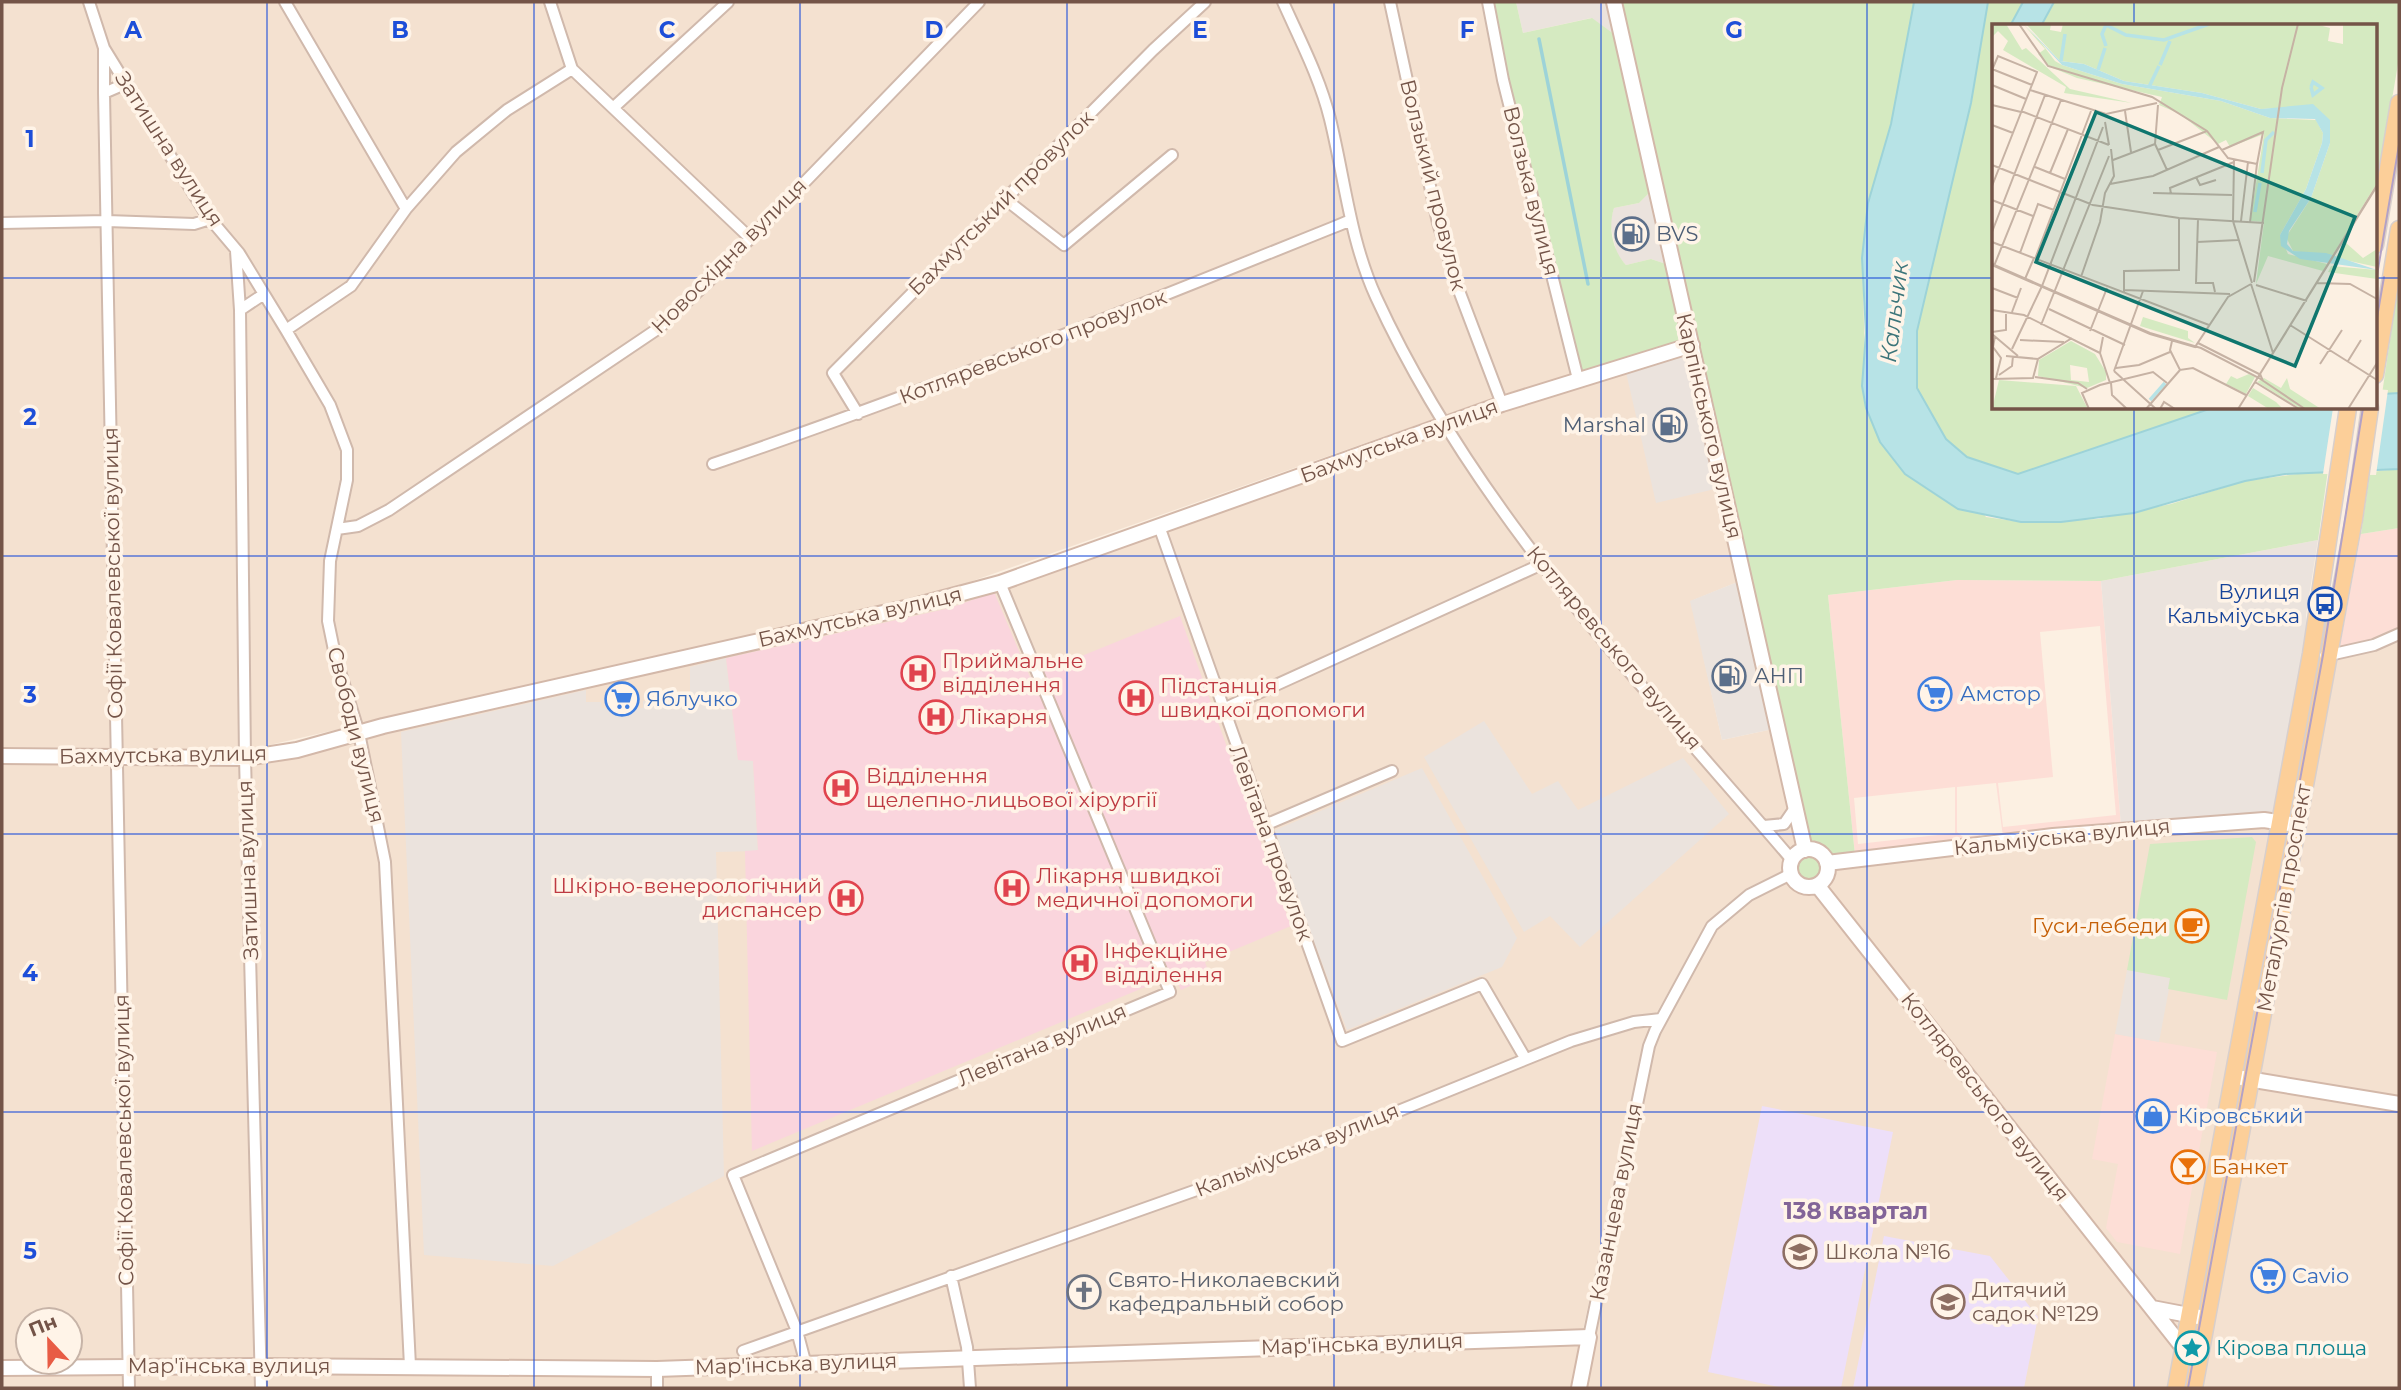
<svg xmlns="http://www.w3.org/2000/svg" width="2401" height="1390" font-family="Montserrat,sans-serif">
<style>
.residential{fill:#f4e1d0;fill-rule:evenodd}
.commercial{fill:#fdded6;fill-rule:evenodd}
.industrial{fill:#ebe3dd}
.education{fill:#eddff9}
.medical{fill:#fad5dd}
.green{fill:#d5eac1}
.water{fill:#b7e3e6;stroke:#9dd3d8;stroke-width:2}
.pier{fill:#fcf0e2}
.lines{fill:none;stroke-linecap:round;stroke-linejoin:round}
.stream{stroke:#9dd3d8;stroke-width:3.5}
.street-casing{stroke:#d0b9ac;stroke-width:14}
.secondary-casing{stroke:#d3b8a9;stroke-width:18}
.primary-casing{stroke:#d8cfcc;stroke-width:19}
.street{stroke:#fff;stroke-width:10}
.secondary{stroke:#fff;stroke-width:14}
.primary{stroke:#fccf99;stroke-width:16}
.tram{stroke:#b2a1c6;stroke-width:2}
.grid{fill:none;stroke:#1d4ed8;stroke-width:2;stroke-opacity:0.55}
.labels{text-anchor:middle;stroke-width:7;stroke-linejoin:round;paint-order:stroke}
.street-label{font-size:21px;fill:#745448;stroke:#fff4e8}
.service-label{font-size:21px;fill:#4e5e75;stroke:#fff4e8;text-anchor:start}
.transit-label{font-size:21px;fill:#164399;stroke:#fff4e8;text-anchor:end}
.health-label{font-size:21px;fill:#be3a42;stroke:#fff4e8;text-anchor:start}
.shop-label{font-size:21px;fill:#366cbe;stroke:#fff4e8;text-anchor:start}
.food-label{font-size:21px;fill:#c56008;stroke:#fff4e8;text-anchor:end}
.education-label{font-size:21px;fill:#785e54;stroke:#fff4e8;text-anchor:start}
.worship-label{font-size:21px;fill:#5b616d;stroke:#fff4e8;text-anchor:start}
.culture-label{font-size:21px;fill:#0d838f;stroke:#fff4e8;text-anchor:start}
.water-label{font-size:23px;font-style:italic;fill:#3c757a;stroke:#fff4e8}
.neighbourhood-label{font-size:23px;font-weight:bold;fill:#826498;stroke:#fff4e8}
.inset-river{fill:none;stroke:#b7e3e6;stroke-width:3.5}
.inset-road{fill:none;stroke:#c6b2a4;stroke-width:2}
.view{fill:#0f766e;fill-opacity:0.15;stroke:#0f766e;stroke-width:3.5}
.inset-edge{fill:none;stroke:#745448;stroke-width:3.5}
.grid-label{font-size:23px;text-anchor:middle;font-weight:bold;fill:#1d4ed8;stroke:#fff4e8;stroke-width:7;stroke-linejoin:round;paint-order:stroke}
</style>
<rect width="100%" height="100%" fill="#fcf0e2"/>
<path class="residential" d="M2,2H1488L1576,373L1505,394L944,591L252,749L2,747Z
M1625,368L1719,488L1740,581L1691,601L1722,740L1773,729L1799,845L1787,856L1784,873L1725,906L1708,922L1652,1021L1640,1059L1583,1330L661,1364H2V759L249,761L951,602ZM28,1320H70V1362H28Z
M2399,632V1388H2201L2336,657Z
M2272,826L2169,1388H1578L1647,1061L1701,945L1729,911L1787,880L1799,892L1816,893L1830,883L1835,867L2054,841Z
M1582,1338L1571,1388H2V1372L664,1371Z"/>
<path class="commercial" d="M2399,528V632L2339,651L2361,534Z
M1957,580L2101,581L2121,826L2003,837L1996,783L1957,787V832L1963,837L1980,835V840L1855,855L1828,595ZM2100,626L2116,815L2003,827L1998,783L2053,777L2040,632ZM1955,787V833L1858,844L1854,798Z
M2115,1034L2217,1052L2180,1254L2117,1242L2106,1228L2118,1164L2092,1159Z"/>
<path class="industrial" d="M1516,2H1610L1618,37L1591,18L1523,33Z
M1652,190L1669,265L1651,259L1626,265L1617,255L1610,222L1614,208L1639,203Z
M1688,349L1719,488L1656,503L1625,368Z
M2318,540L2306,615L2308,634L2274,816L2121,826L2101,581Z
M1740,581L1773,729L1722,740L1690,601Z
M726,658L738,760H753L758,851L716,852L724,1176L553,1266L424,1255L401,732L586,690V702H601L602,708H643V701L690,700V667Z
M1484,721L1532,794L1558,781L1578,810L1683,758L1729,814L1580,947L1550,916L1524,932L1424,757Z
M1422,768L1517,938L1502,967L1347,1030L1273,831Z
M2127,970L2171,978L2159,1042L2115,1034Z"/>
<path class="education" d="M1762,1106L1893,1132L1841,1388H1783L1708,1372Z
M1884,1236L1990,1256L2038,1317L2024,1388H1853Z"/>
<path class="medical" d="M994,592L1030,677L1180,616L1291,926L1205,962L1210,977L1181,990L1174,975L752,1151L745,851L758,850L753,761L738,760L726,658L950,608Z"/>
<path class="green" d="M1488,2H1516L1523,33L1592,18L1618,37L1652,190L1639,203L1614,208C1608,227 1612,250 1626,265L1651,259L1669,265L1686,339L1576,373Z
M1619,2H1914L1891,124L1868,203L1862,258L1865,359L1986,517L2021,522L2098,519L2171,504L2245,481L2328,470L2318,540L2101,581L1957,580L1828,595L1855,855L1832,858L1823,847L1808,843Z
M1988,2H2399V58L2375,200V26H1993V408H2212L2018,474L1967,457L1946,439L1917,388V331L1971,103Z
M2399,280V393L2382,394Z
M2399,469V528L2361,534L2370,472Z
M2252,837L2256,842L2227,1000L2168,989L2170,978L2127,970L2150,844Z
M1798 868a11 11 0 1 1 22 0a11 11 0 1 1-22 0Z"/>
<path class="water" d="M1914,2H1988L1971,103L1917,331V388L1946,439L1967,457L2018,474L2212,408H2375L2382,394L2399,393V469L2285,474L2245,481L2134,513L2061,522H2021L1958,509L1905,474L1880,442L1866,408L1862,386L1866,333L1862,258L1868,203L1891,124Z
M2023,2H2054L2041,26H2010Z"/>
<path class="pier" d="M2375,389L2388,390L2376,475L2323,474L2333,408H2375Z"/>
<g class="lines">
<path class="stream" d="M1539,39L1588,284"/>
<defs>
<path id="street" d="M89,2L104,48V93L127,83
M285,2L406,209
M550,2L572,69L750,238
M1283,2C1300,40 1320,78 1330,119C1345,180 1350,240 1376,297C1474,511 1641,683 1792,860
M1390,2L1438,223L1458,288L1502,404
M1488,2L1503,80L1578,379
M104,48L206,214L239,253L286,330L330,405L347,450V480L330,561L328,621L335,655L359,733L385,862L410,1366
M104,93L129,1388
M613,108L728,2
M1005,199L1064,245L1172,155
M2,223L107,221L194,224L210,219
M236,251L240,310L264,294
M240,310L245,758L261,1388
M286,330L351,286L406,209L456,152L507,110L572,69
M858,414L833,373L1153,50L1205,2
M713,464C928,391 1138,306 1349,221
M1159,526L1342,1041L1482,984L1525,1058
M337,529L358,526L389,510L659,328L708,282L979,2
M2325,656L2374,645L2399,634
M1223,709L1540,565
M1265,825L1392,771
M1764,826L1784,824L1795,808
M951,1276L967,1347L970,1388
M1589,1337L1649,1046L1655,1031L1712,926L1749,895L1791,874
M743,1351L1253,1170L1571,1041L1634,1022L1661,1019
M806,1365L797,1331L733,1175L1170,992L1000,583
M657,1369V1388"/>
<path id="secondary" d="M1614,2L1805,850
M2,756L245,758L297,750L383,726L914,606L1000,583L1502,404L1692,345
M1790 868a19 19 0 1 1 38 0a19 19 0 1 1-38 0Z
M1827,863L2053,836L2264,820L2290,824
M1817,885L2184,1349
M2242,1078L2399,1104
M2152,1308L2199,1317
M2,1368L262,1366L657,1369L1589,1337L1579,1388"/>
<path id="primary" d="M2375,245L2399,103
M2375,375L2399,229
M2176,1388L2311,654L2348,408
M2194,1388L2354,519L2370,408"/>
</defs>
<use href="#street" class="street-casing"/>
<use href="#secondary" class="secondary-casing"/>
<use href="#primary" class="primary-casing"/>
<use href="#street" class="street"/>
<use href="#secondary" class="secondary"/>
<use href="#primary" class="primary"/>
<path class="tram" d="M2375,287L2399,145
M2375,329L2384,277
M2188,1388L2323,655L2363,408"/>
</g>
<path class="grid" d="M267,2V1388M534,2V1388M800,2V1388M1067,2V1388M1334,2V1388M1601,2V1388M1867,2V1388M2134,2V26M2,278H1993M2375,278H2399M2134,408V1388M2,556H2399M2,834H2399M2,1112H2399"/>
<defs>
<symbol id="fuel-ring" viewBox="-11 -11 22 22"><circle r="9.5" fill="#fff4e8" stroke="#5c6f8a" stroke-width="1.5"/><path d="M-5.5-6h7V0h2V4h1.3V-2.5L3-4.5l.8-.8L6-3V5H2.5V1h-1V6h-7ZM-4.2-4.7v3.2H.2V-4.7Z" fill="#5c6f8a"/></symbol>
<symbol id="bus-ring" viewBox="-11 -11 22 22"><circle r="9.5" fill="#fff4e8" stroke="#1a4fb4" stroke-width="1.5"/><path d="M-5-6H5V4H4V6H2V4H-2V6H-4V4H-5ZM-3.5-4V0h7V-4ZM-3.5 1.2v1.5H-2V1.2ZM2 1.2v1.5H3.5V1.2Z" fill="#1a4fb4"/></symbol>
<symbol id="hospital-ring" viewBox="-11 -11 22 22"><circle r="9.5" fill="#fff4e8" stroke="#e0444e" stroke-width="1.5"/><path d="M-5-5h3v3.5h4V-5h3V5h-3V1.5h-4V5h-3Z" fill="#e0444e"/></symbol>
<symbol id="supermarket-ring" viewBox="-11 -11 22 22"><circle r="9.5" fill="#fff4e8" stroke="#3f7fe0" stroke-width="1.5"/><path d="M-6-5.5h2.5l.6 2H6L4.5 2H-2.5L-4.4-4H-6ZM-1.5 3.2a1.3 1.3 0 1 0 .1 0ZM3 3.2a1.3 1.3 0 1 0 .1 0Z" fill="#3f7fe0"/></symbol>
<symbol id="cafe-ring" viewBox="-11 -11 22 22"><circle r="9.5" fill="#fff4e8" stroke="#e8710a" stroke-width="1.5"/><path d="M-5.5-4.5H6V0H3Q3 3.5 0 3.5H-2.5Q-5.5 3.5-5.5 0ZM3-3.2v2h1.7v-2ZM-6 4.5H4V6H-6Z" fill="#e8710a"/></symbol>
<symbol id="shop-ring" viewBox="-11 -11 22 22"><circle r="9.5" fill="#fff4e8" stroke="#3f7fe0" stroke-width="1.5"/><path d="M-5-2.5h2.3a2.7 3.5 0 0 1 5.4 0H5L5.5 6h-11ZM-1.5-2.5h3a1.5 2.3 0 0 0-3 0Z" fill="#3f7fe0"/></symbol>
<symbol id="bar-ring" viewBox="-11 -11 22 22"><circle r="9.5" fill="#fff4e8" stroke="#e8710a" stroke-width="1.5"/><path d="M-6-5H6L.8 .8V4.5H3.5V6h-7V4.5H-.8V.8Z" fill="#e8710a"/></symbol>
<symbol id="school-ring" viewBox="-11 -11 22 22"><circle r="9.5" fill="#fff4e8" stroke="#8d6e63" stroke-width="1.5"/><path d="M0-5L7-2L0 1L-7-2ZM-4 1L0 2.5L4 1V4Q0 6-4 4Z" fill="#8d6e63"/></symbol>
<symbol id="church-ring" viewBox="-11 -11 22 22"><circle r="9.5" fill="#fff4e8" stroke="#6b7280" stroke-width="1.5"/><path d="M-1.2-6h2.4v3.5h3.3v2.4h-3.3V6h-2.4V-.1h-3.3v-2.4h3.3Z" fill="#6b7280"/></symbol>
<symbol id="sight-ring" viewBox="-11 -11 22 22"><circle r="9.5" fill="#fff4e8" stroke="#0f9aa8" stroke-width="1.5"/><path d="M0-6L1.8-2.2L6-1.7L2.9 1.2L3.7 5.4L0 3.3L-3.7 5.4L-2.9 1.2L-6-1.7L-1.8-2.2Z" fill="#0f9aa8"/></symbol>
</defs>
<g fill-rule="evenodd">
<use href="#fuel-ring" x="1613" y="215" width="38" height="38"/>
<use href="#fuel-ring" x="1651" y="406" width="38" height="38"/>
<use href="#bus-ring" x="2306" y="585" width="38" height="38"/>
<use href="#hospital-ring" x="899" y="654" width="38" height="38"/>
<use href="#fuel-ring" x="1710" y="657" width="38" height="38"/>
<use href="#supermarket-ring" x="1916" y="675" width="38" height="38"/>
<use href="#hospital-ring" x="1117" y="679" width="38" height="38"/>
<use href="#supermarket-ring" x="603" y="680" width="38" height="38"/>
<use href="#hospital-ring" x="917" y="698" width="38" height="38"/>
<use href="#hospital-ring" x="822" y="769" width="38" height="38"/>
<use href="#hospital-ring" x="993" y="869" width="38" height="38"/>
<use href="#hospital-ring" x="827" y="879" width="38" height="38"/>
<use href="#cafe-ring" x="2173" y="907" width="38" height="38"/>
<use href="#hospital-ring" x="1061" y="944" width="38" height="38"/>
<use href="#shop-ring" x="2134" y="1097" width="38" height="38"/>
<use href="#bar-ring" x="2169" y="1148" width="38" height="38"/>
<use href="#school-ring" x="1781" y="1233" width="38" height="38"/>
<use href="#supermarket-ring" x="2249" y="1257" width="38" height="38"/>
<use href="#church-ring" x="1065" y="1273" width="38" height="38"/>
<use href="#school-ring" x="1929" y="1283" width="38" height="38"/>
<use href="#sight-ring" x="2173" y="1329" width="38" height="38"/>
</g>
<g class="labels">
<g class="street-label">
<text transform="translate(169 149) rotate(57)" y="7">Затишна вулиця</text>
<text transform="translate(1433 185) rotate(76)" y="7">Волзький провулок</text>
<text transform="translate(1531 191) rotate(76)" y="7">Волзька вулиця</text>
<text transform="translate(1001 203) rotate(-45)" y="7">Бахмутський провулок</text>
<text transform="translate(729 256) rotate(-45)" y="7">Новосхідна вулиця</text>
<text transform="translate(1033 347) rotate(-21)" y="7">Котляревського провулок</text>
<text transform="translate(1709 426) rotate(77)" y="7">Карпінського вулиця</text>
<text transform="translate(1399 441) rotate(-20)" y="7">Бахмутська вулиця</text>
<text transform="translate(113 573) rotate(-91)" y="7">Софії Ковалевської вулиця</text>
<text transform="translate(860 617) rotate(-13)" y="7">Бахмутська вулиця</text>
<text transform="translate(1614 648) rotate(50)" y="7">Котляревського вулиця</text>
<text transform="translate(356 735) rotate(76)" y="7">Свободи вулиця</text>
<text transform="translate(163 755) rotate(-1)" y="7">Бахмутська вулиця</text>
<text transform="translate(2062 837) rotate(-6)" y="7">Кальміуська вулиця</text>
<text transform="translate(1271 843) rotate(70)" y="7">Левітана провулок</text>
<text transform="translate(248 870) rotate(-92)" y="7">Затишна вулиця</text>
<text transform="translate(2284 898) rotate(-80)" y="7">Металургів проспект</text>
<text transform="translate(1042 1045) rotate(-23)" y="7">Левітана вулиця</text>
<text transform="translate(1985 1097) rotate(52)" y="7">Котляревського вулиця</text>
<text transform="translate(124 1140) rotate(-91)" y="7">Софії Ковалевської вулиця</text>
<text transform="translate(1297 1150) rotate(-22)" y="7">Кальміуська вулиця</text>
<text transform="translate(1616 1202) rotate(-79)" y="7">Казанцева вулиця</text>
<text transform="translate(1362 1344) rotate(-2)" y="7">Мар'їнська вулиця</text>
<text transform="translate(796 1364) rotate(-2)" y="7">Мар'їнська вулиця</text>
<text x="229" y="1373">Мар'їнська вулиця</text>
</g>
<g class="service-label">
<text x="1656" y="241">BVS</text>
<text x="1646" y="432" text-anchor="end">Marshal</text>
<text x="1754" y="683">АНП</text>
</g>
<g class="transit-label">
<text x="2300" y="599">Вулиця<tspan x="2300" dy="24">Кальміуська</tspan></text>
</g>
<g class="health-label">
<text x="942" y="668">Приймальне<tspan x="942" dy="24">відділення</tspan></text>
<text x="1160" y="693">Підстанція<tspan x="1160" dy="24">швидкої допомоги</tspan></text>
<text x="960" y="724">Лікарня</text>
<text x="866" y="783">Відділення<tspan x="866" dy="24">щелепно-лицьової хірургії</tspan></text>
<text x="1036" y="883">Лікарня швидкої<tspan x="1036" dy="24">медичної допомоги</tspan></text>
<text x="822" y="893" text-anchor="end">Шкірно-венерологічний<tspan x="822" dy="24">диспансер</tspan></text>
<text x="1104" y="958">Інфекційне<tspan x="1104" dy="24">відділення</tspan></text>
</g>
<g class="shop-label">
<text x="1960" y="701">Амстор</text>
<text x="646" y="706">Яблучко</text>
<text x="2178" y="1123">Кіровський</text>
<text x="2292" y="1283">Cavio</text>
</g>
<g class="food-label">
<text x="2168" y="933">Гуси-лебеди</text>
<text x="2212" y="1174" text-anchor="start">Банкет</text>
</g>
<g class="education-label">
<text x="1825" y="1259">Школа №16</text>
<text x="1972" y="1297">Дитячий<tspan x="1972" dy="24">садок №129</tspan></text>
</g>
<g class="worship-label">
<text x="1108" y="1287">Свято-Николаевский<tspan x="1108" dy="24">кафедральный собор</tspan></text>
</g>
<g class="culture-label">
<text x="2216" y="1355">Кірова площа</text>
</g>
<g class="water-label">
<text transform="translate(1894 312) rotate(-83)" y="8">Кальчик</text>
</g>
<g class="neighbourhood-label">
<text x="1856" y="1219">138 квартал</text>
</g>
</g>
<g transform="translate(1992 24)">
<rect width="385" height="385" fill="#fcf0e2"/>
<path d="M0,0H14L30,26L34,24L78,65L140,79L72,69L74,63L11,26L16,17L6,7L0,13ZM31,0L47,16L63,37L70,41L130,60L229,77L278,94L324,96L331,109L330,119L314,165L288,211L296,230L335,240L331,247L276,232L264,260L272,198L258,197L272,110L238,123L234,116L226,120L188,90L167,81L170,73L85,54L56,42L46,30L53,25ZM34,0H59L58,6L69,8L71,0H323L338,4L336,17L351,20V0H385V159L340,232L301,227L294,213L319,174L338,119L322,82L269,85L210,69L132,57L92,40L68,37ZM353,218L371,234L385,225V243L344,234ZM339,242L385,246V255L336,248ZM151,293L196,307V314L203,319L148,302ZM79,317L103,330L114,348V356L95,364L46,352L47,336ZM78,341L95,344L97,358L79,356ZM257,350L263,353L254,370L234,360L239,352L245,355ZM272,354L289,364L295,354L298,365L329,385H309L265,358ZM7,356L84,362L96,385H0ZM261,364L284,378L291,385H277L256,372Z" fill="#d5eac1" fill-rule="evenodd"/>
<path d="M32,0L68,37L92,40L132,57L210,69L269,85L321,80L338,96V119L319,174L297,207L295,220L301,227L334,229L385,246L308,235L289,222L288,211L314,165L330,119L331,109L323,95L278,94L229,77L130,60L70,41Z" fill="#b7e3e6"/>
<path class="inset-river" d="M114,22L110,10L114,1L134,11L172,16L217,0M69,37L73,10M168,41L178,17M106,46L113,24M157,63L167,42M319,63L321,71L330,64L321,58L319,63M270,149L274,116L282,108M263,188L268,159M158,376L173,359"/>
<path class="inset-road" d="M27,0L56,42L160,73L215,107L236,134L265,140M0,45L40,61M0,46L6,32L45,48L0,162M0,61L34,75M38,66L114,90L165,79M0,81L29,88M166,81L163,120L175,146M29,87L117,121M133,87L139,128M113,98L117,121M0,101L21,109M166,126L215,107M230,126L271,108L265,140M121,136L163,120M242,136L241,197L260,259M0,141L101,181L187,194L272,199M43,143L73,155M58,149L76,105M204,153L208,161L224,156M118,160L161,152L227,123M161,169L240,171M179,170L178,164L242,138M0,176L41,192M206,195L204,259H221L223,268M249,197L256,138M258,198L265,140M0,208L53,71M0,218L217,301M205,218L246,216M28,229L46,180L62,186M43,235L99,87M0,240L158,309L209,324L267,354L313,385M0,241L158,310L203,323L236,273L259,260M2,242L69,76M89,253L108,198L113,169L122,152L119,125M33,255L42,234M262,258L290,64L306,0M325,259L358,260L385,275M259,260L281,329M264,261L315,277M0,264L26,274M132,266L238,270M132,270V247L187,246V194M57,285L133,321M0,286L32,291L108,329M20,288L29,264M49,301L117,132M298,301L385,356M98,307L115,264M0,308L14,306V288M0,310L26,332M3,312L1,323L9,334L4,354M111,313L108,329L118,359M28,316L72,318M180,317L178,326L188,346L201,344L254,371M206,319L269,351M20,325L50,262L111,103M14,332L46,335M356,337L369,316M328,340L350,306M124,344L147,341L178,328M122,347L151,267M122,347L164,385M7,351L20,342L21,332M43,353L86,359L95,365M0,355L41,354L46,335L80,314M271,357L268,350L385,162M263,358L385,161M119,359L120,371L135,385M97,385L90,369L108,361L161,348L175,359M154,385L188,346M168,385L172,378L183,385M246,385L263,358L307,385M356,385L385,339"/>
<path class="view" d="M104,88L363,193L303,342L44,238Z"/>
<rect width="385" height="385" class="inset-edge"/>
</g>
<g class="grid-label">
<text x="133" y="38">A</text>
<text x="400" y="38">B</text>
<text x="667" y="38">C</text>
<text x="934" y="38">D</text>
<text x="1200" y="38">E</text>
<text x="1467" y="38">F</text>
<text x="1734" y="38">G</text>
<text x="30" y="147">1</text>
<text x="30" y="425">2</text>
<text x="30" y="703">3</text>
<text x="30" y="981">4</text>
<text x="30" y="1259">5</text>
</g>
<rect width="2401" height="1390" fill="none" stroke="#745448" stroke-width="7"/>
<g transform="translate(49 1341) rotate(338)"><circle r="33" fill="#fff4e8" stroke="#c7b4a8" stroke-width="2"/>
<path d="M0-5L12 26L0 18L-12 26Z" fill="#e85c45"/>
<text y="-10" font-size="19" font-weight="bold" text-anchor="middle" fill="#745448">Пн</text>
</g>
</svg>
